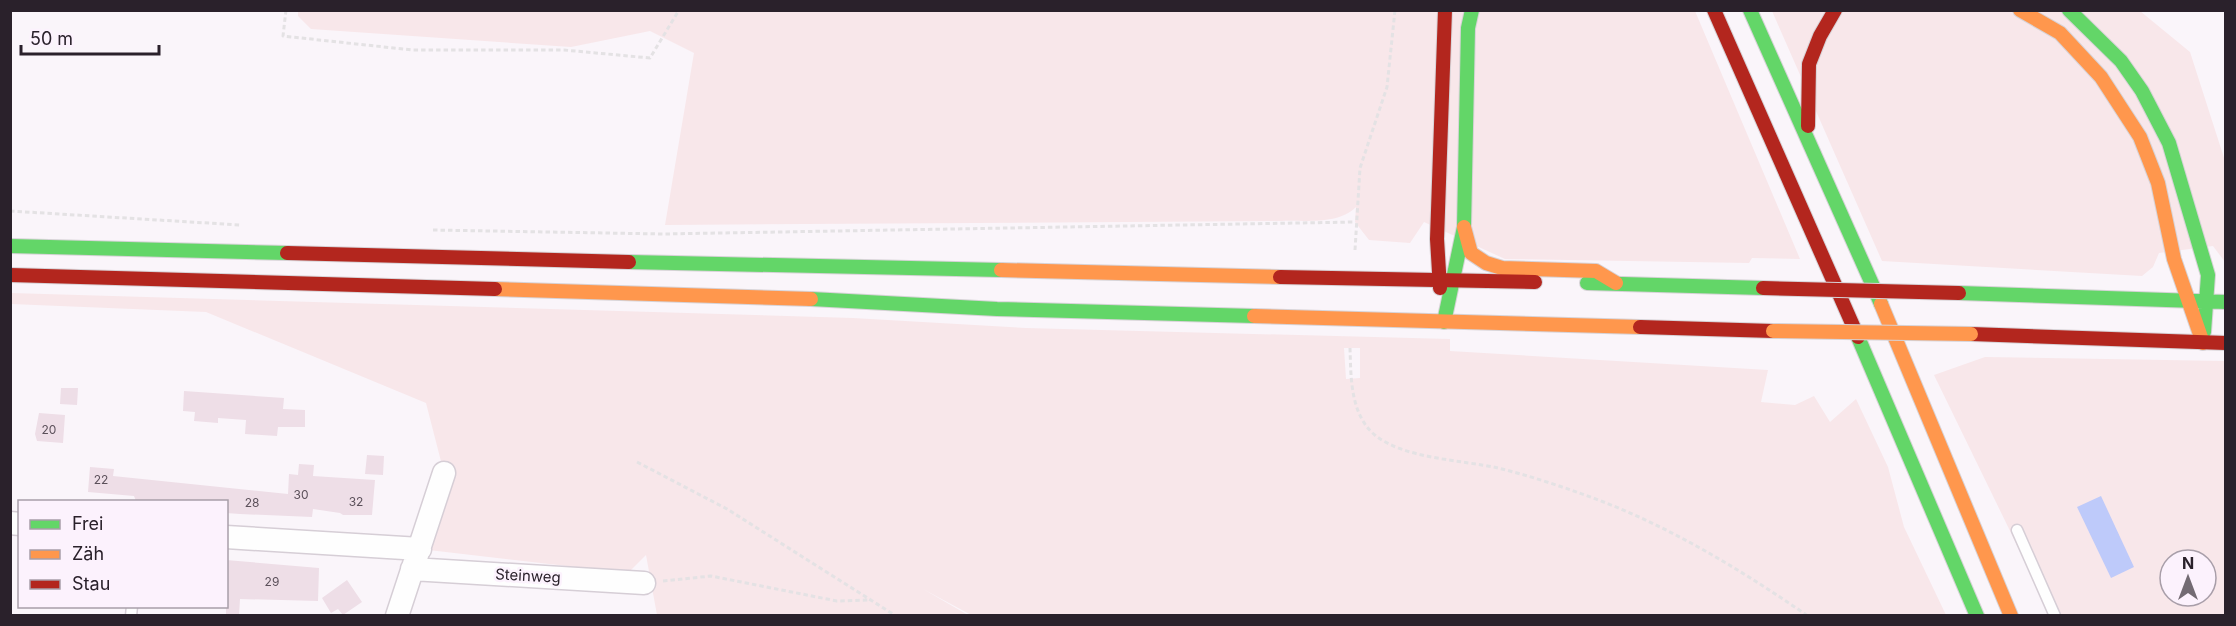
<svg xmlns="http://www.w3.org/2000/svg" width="2236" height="626" font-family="Inter,sans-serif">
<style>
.green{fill:#f8e7ea;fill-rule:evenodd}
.water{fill:#becafa}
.building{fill:#eedee7}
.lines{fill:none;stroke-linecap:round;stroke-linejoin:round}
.lane-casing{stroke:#d6ced6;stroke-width:13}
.street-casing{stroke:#d6ced6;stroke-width:25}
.fast-casing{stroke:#d7d3d7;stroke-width:16}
.slow-casing{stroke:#d7d3d7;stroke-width:16}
.jam-casing{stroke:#d7d3d7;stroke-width:16}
.path{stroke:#e4e2e4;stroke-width:3;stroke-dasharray:4.5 3;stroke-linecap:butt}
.lane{stroke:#fefefe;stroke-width:10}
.street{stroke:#fefefe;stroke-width:22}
.fast{stroke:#63d668;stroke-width:14}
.slow{stroke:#ff974d;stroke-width:14}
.jam{stroke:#b3261e;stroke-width:14}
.slow-bridge-casing{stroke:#d7d3d7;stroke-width:16;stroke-linecap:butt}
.jam-bridge-casing{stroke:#d7d3d7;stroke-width:16;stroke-linecap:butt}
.slow-bridge{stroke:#ff974d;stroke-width:14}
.jam-bridge{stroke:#b3261e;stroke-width:14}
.labels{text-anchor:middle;stroke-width:5;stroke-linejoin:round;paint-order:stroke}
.number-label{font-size:12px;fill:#5b505a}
.street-label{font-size:15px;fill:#2a212b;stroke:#fcf2fd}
</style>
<rect width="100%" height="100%" fill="#faf5fa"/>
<path class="green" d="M298,10L1695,11L1800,259L1752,258L1749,263L1505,259L1424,222L1410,243L1369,240L1355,222L1356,207C1338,225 1306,220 1281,221L665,225L694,53L650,31L571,47L311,29L298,16Z
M1772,11H2140L2190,52L2225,161V262L2213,246L2159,253L2153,267L2142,276L1882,261Z
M11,293L853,318L1026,328L1450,339V351L1768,370L1761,402L1795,405L1814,396L1830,422L1856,399L1888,467L1904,527L1946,615L973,616L923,589L968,615H657L646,555L628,573L420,549L444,473L426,403L206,312L11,304ZM1344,348H1360V378L1346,379Z
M1985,357L2225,361V615H2051L1934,375ZM2170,560H2206V596H2170Z"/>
<path class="water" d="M2101,496L2134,567L2111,578L2077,507Z"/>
<path class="building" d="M61,388H78L77,405L60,404Z
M184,391L284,398L283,409L305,410V427H278L277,436L245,434L246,420L218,418V423L194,421L195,412L183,411Z
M39,413L65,415L63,443L37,441L35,434Z
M367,455L384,456L383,475L365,474Z
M299,464L314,465L313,476L375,480L372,515H343L340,513L313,509L312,517L240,514L226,513V501H136L134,496L88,492L90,467L114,469L113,476L288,494L289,474L298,475Z
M226,560L319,568L318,601L240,599L239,615H226Z
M347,580L362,602L343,615L338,609L331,613L322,598Z"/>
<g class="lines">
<defs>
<path id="lane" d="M2017,530L2055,616
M131,616L132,606"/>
<path id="street" d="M10,523L20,524
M226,537L420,549
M412,569L644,583
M397,616L444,473"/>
<path id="fast" d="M1750,10L1881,304
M2069,10L2121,61L2142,91L2169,143L2208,275L2204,332
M10,246L287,253
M629,262L1001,270
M1587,283L1763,288
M1959,293L2226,302
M811,299L997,309L1254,316
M1444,322L1464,227L1468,28L1472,10
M1858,337L1977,616"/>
<path id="slow" d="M2020,10L2060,33L2101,77L2140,137L2158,183L2174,259L2203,343
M1464,227L1471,253L1486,263L1502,268L1596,271L1616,283
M1001,270L1280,277
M495,289L811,299
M1881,304L2011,616
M1254,316L1640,327"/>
<path id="jam" d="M1714,10L1858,337
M1808,126L1809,64L1820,36L1835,10
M287,253L629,262
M10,275L495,289
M1280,277L1535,282
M1440,288L1437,239L1445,10
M1640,327L1773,331
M1971,334L2226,343"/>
</defs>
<use href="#lane" class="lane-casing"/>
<use href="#street" class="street-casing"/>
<use href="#fast" class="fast-casing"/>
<use href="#slow" class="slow-casing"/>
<use href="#jam" class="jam-casing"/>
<path class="path" d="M286,10L283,36L412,50H564L650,58L679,10
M10,211L240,225
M433,230L663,234L1355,222
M1355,250L1360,168L1387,87L1395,10
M1350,348C1351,378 1350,415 1376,436C1406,459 1462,460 1498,468C1527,475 1557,485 1585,495C1666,524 1738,568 1808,616
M637,462L727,509L896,616
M663,581L711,576L837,601L870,600"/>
<use href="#lane" class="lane"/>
<use href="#street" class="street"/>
<use href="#fast" class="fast"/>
<use href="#slow" class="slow"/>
<use href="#jam" class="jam"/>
<defs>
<path id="slow-bridge" d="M1773,331L1971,334"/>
<path id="jam-bridge" d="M1763,288L1959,293"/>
</defs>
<use href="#slow-bridge" class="slow-bridge-casing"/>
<use href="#jam-bridge" class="jam-bridge-casing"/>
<use href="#slow-bridge" class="slow-bridge"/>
<use href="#jam-bridge" class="jam-bridge"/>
</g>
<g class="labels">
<g class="number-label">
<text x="49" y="434">20</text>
<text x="101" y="484">22</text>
<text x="301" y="499">30</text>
<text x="356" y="506">32</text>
<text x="252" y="507">28</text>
<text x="272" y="586">29</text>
</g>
<g class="street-label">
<text transform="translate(528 576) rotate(3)" y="5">Steinweg</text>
</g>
</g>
<rect width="2236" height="626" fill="none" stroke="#2a212b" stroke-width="24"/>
<rect x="18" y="500" width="210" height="108" fill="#fcf2fd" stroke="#a89ea9" stroke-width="1.5"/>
<rect x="30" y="520" width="30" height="9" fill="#63d668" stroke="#a89ea9" stroke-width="1.5"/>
<text x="72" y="530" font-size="18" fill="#2a212b">Frei</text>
<rect x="30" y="550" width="30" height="9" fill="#ff974d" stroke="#a89ea9" stroke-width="1.5"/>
<text x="72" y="560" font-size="18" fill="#2a212b">Zäh</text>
<rect x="30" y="580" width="30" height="9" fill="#b3261e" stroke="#a89ea9" stroke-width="1.5"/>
<text x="72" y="590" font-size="18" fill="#2a212b">Stau</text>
<g transform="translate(2188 578)"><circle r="28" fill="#fcf2fd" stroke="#a89ea9" stroke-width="1.5"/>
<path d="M0-4.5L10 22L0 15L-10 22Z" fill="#736b73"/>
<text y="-9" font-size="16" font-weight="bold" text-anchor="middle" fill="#2a212b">N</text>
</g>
<path d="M21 45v9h138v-9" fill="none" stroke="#2a212b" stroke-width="3"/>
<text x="30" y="45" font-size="18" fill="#2a212b" stroke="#fcf2fd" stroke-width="4.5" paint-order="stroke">50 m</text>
</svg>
